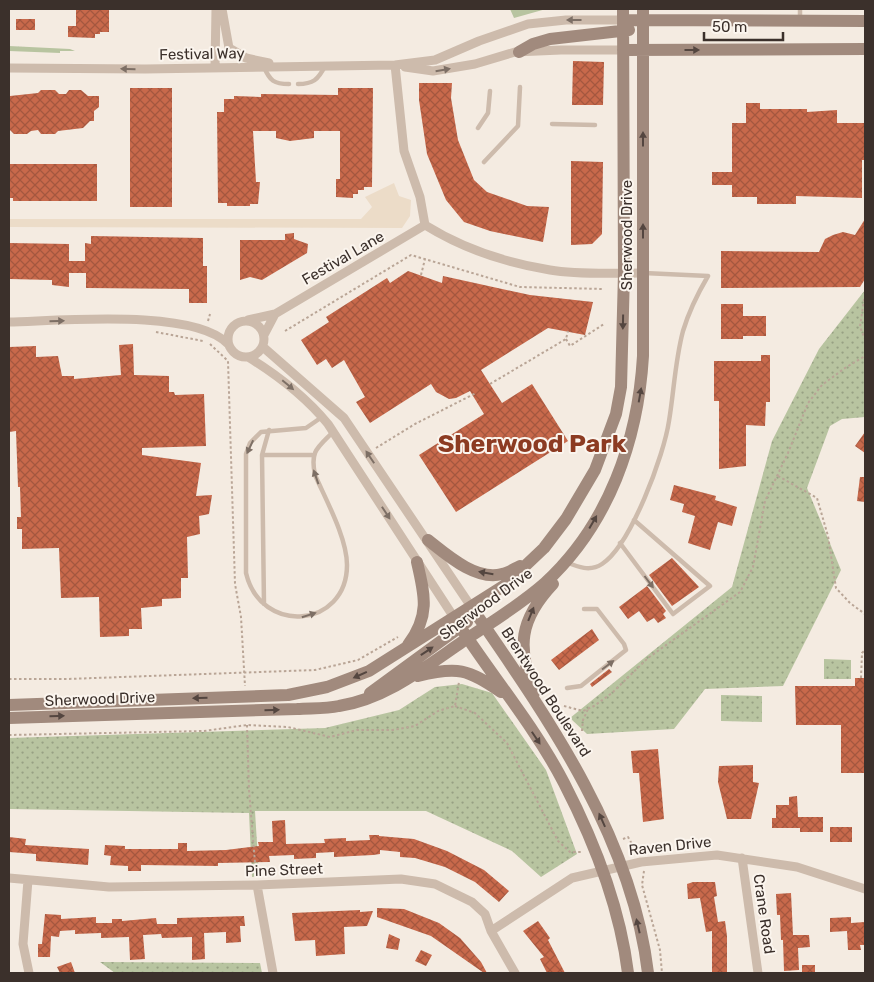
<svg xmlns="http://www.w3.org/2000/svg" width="874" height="982" font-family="Rubik,sans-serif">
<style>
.grass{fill:url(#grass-tufts)}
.park{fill:url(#park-dots)}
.plaza{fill:#ecdcc8}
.building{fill:url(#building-cross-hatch)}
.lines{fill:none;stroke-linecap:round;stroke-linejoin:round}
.path{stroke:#b9a596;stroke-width:2;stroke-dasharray:2.5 2.5;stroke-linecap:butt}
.lane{stroke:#cdbbac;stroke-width:4.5}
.street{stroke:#cdbbac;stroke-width:9}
.secondary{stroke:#a18a7d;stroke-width:12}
.oneway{fill:#7d6f65}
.oneway2{fill:#544640}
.labels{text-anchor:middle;stroke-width:4;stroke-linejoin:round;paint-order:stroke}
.street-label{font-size:15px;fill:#3b302b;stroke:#fbf5ee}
.town-label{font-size:25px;font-weight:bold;fill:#8c3b22;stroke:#fbf5ee}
</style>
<defs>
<pattern id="grass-tufts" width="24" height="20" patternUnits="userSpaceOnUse" patternTransform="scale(1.25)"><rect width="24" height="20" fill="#b8c4a0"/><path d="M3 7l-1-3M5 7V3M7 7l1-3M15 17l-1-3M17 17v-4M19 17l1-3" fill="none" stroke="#97a083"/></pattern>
<pattern id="park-dots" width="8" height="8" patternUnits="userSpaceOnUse" patternTransform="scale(1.25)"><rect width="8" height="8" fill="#b8c4a0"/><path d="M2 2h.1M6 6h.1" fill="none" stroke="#97a083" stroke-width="1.8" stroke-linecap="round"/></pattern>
<pattern id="building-cross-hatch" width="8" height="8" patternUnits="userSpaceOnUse" patternTransform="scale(1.25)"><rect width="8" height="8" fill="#c8694b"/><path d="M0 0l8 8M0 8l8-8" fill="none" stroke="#a4573f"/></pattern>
</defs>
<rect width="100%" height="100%" fill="#f4ebe1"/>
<path class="grass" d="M510,9H595H546L514,18Z
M9,46L70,49L75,51H60V53L9,51Z"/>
<path class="park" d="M865,290V417L842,419L830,426L807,488L841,570L783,686L705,689L674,729L587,734L570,718L732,587L772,441L819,349Z
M824,659L851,660V679H824Z
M462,684L492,693L546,770L577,854L541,877L512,851L426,811H255L259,876L252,877L249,813L9,809V738L325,728L399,710L435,687Z
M721,695L762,696V722L721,721Z
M100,962L260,963L262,973H115Z"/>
<path class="plaza" d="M394,183L399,196L411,200L410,216L402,228L9,227V219H361L372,207L365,197Z"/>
<path class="building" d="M76,9H109V32H100V34H95V38L68,37V26H76Z
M16,19H35V30H16Z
M573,61L604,62L603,105H572Z
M419,83H452L451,98L458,140L474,180L487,192L527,206L549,207L543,242L490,231L464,222L446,200L427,154L419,100Z
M130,88H172V207H130Z
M338,88H373L372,187H364V190H358V194H353V198L336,197V179H340V131H314V138L290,141L276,138V131H253L256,182H260L258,204H250V206H227V203H218L217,112H224V99H234V96L261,97V94L338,95Z
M41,90H55L59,94H66L69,90H81L88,96H99V107L94,111V121H90L83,128L58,131L55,134H41L38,130L31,131L27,134H14L9,129L10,96L38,93Z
M746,103H760V109H807V112L837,110V123H865V160H862V198L796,196V204H757V197H732V185H712V172H732V123H746Z
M571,161L603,162L602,234L592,244L571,245Z
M9,164H97V201H13V198H9Z
M865,219V279L860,287L721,288V251L819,252L825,239L833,235L843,232L855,235Z
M294,233V239L308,244L307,253L262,280L250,277L240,280V240H285V234Z
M91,236L203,238V266H207V303H189V289L86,288V273H69V287L52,285V280L9,279V243L69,244V261H85V243L91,244Z
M408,271L442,283L443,276L530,295L593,302L585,335L548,328L481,370L502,403L532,384L568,441L456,512L419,455L484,414L470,391L456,398L449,399L436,392L431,384L370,423L356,402L365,397L344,360L332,368L326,359L317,365L301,340L329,322L326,317L387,278L390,283Z
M721,304H743V316H766V336H743V339H721Z
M133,344L134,375L169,376V392H174L175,395L204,394L206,446L142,448V455L201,463L196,496L212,495L209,514L199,516L200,534L187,537L188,578H181V598L162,599V606L141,608L142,629H129V636L100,637L99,597L61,598L59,548L22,549V529H17V517H21L20,487H18L16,431L9,432V347L36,346V357L58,356L62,376H74V379L121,375L119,345Z
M761,355H770V402H766L765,426L746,425V466L719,469V401H714V361H761Z
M865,432V453L855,446Z
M860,477H865V502L857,501Z
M674,485L716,496L715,500L737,507L732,526L718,522L710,550L688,543L695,516L682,512L684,504L670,500Z
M672,558L699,587L672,606L649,575Z
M647,586L666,611L663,614L666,618L658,623L654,618L647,622L639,611L628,619L619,607Z
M592,629L599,640L559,670L551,660Z
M609,669L612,672L592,687L590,684Z
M855,678H865L864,773H841V725H796L795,686H855Z
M658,749L664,819L643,822L639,773H633L631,751Z
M753,765V782L759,783L751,819H727L718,782L719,766Z
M797,796L798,817H823V832H800V828H772V818H776V805H789V797Z
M285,820L286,844L325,843L324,839L346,838V841L370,840L369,835H379V836L414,839L447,851L484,870L509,891L499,902L475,882L445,867L415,858L400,857V852L380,850V854L373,855L334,857V852L316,853V858L294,859V855L269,856L270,862L218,863V866L141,865V871H128V866L110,865L111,856L104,855L105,845L125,846V849H178V843H187V851L226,850L259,846L258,842H273L272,821Z
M830,827H852V842H830Z
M9,837L26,839L25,845L89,849L88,865L36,861V854L9,852Z
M693,882H715L717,896L714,897L718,922L725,921L727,936V973H712V931L706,932L700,898L688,899L687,884Z
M791,893L793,935H809L810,947L798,948L799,970L784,971L783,940H781L780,915H777L776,894Z
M377,908L404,909L439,923L460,938L481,962L487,973H484L431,936L377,917Z
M360,910V912L373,911L367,926L344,927L345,954L316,956L315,940L295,941L292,913Z
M45,914L61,915V919L96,917V923H112V919H122V921L156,918L157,924H177V918L244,916L245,926H240L241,942L226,943V932L204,933L205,959L192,960V937L162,938L161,934L143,935L145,959L130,960L129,937L101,938V933L75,934V930L60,931L59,937L51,936L50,957H38V944H42Z
M851,917V923L865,922V945H860L861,950H848L847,931L830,932V918Z
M538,921L550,938L548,940L565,973H547L540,959L544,957L523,931Z
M389,934L400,939L398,950L386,948Z
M421,950L432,955L426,966L415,961Z
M71,962L75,973H60L57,967Z
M802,965H815V973H802Z"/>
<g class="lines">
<path class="path" d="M421,275L425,259
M864,299L860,327L865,339
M208,321L210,314
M285,331L411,255L520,287L604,289
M156,332L203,341
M566,339L570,346L604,324
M210,344L228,361L235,584L241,617L245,686
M490,384L566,339L568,331
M376,448L415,424L476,393
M778,476L817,498L828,536L836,588L850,603L865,614
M861,678L862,653L865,650
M9,679H67L315,670L358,660L398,637
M455,706L475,713L507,743L558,841L570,852H583
M564,706L583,711L594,706L612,693L648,658L740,592L753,567L765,501L788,453L808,403L822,385L845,368L865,356
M247,725L249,790L256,875
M582,731L583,720L588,709
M9,735L204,731L247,725L288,727L330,737L357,730H393L415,726L438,711L455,706L459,682
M623,839L628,837L637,853
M644,871L642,885L660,950L662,973"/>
<path class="lane" d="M800,9V19
M264,67C270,81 274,84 289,84
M298,84C313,84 318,80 325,66
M552,124L595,125
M478,128L488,113L490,91
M484,162L518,126L520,87
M322,417L306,428L261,432L250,443L246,454V573C261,636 347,628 347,565C347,538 326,500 315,475C310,451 317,448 333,432
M262,455H312
M620,543L673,614L710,586L634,520
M566,562C578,567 590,572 602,564C631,545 664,455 669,421C674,391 675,361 683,331C689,311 698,293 708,276L644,273
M264,604L262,455L269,430
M567,688L581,686L626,650L624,644L597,609H584"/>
<path class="street" d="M222,9L229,48L246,58L269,63
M395,65L404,151L420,197L425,225C462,248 507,263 550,270C579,275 614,273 643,273
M215,66L216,9
M405,67L433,71L475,64L515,52L561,50H623
M9,68L145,69L395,65L435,60L479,41L528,24L566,20H623
M248,320L275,314L425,225
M228 339a18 18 0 1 1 36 0a18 18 0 1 1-36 0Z
M9,322C58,321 194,308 228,344
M264,335L275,314
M263,347L344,418L472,608
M248,357C279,376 305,396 328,424L455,619
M742,858L758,973
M9,878L109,887L257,885L401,879L435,884L472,902L485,914L491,931L515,973
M28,880L23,944L29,973
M257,885L273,973
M491,931L572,878L641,862L717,855L797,867L865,889"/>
<path class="secondary" d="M623,20L865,21
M623,50L865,49
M519,52L533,44L550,39L629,30
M428,540C447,555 476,581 502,574C508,573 514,569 520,566
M472,608C548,718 632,837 648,973
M455,619C490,674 534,725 564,783C594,841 620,908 628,973
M408,645C430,616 425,596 417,562
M418,676C457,666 468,669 501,692
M370,693L467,622
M534,693C517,647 519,620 553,584
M9,705L288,695L327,687L369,671L505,585L544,548L566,519L595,470L616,414L621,387L624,273L623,9
M9,718L297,709C311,708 325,709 339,706C385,699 424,668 462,642C490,623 519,606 545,583C609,524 638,440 643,356V9"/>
</g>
<defs><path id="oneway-solid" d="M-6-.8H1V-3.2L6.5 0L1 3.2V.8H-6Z" transform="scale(1.25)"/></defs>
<g class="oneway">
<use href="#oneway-solid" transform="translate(574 20) rotate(180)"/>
<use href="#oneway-solid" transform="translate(128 69) rotate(-179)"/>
<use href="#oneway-solid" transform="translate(443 70) rotate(-10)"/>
<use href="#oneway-solid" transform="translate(57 321) rotate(-1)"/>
<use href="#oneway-solid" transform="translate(288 385) rotate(40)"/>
<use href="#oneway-solid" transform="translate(250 447) rotate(115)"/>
<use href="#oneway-solid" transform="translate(370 457) rotate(-124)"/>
<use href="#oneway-solid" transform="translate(316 477) rotate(-109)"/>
<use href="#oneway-solid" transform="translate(386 513) rotate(57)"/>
<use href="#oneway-solid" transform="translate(649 582) rotate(53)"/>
<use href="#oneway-solid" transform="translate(309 615) rotate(-17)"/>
<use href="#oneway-solid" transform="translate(608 665) rotate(-37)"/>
</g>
<g class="oneway2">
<use href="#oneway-solid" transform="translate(692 50)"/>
<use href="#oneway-solid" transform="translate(643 139) rotate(-90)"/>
<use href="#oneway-solid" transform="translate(643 231) rotate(-90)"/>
<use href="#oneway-solid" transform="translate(623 322) rotate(91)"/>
<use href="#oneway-solid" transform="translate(640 395) rotate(-80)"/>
<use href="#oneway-solid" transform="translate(593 522) rotate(-60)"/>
<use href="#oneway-solid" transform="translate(486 573) rotate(-170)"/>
<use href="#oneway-solid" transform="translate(531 614) rotate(-68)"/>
<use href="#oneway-solid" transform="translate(427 651) rotate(-34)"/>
<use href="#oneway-solid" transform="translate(360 675) rotate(156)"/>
<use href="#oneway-solid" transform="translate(200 698) rotate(178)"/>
<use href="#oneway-solid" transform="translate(272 710) rotate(-2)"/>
<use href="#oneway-solid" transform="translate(57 716) rotate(-2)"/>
<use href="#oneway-solid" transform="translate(536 738) rotate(56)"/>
<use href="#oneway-solid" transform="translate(602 820) rotate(-114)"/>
<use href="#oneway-solid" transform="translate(638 926) rotate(-103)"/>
</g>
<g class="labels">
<g class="street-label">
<text transform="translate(202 54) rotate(-1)" y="5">Festival Way</text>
<text transform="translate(627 235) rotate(-90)" y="5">Sherwood Drive</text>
<text transform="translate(343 258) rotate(-30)" y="5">Festival Lane</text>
<text transform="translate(486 604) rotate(-36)" y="5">Sherwood Drive</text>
<text transform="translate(546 692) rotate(57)" y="5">Brentwood Boulevard</text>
<text transform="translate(100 699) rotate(-2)" y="5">Sherwood Drive</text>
<text transform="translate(670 846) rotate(-6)" y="5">Raven Drive</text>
<text transform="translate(284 870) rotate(-2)" y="5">Pine Street</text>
<text transform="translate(764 914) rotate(82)" y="5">Crane Road</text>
</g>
<g class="town-label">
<text x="532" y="452">Sherwood Park</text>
</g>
</g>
<rect width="874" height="982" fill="none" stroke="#3b302b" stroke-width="20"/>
<path d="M704 32v8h79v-8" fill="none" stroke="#3b302b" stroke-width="2.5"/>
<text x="712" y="32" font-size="15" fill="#3b302b" stroke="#fbf5ee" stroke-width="4" paint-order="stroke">50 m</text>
</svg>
